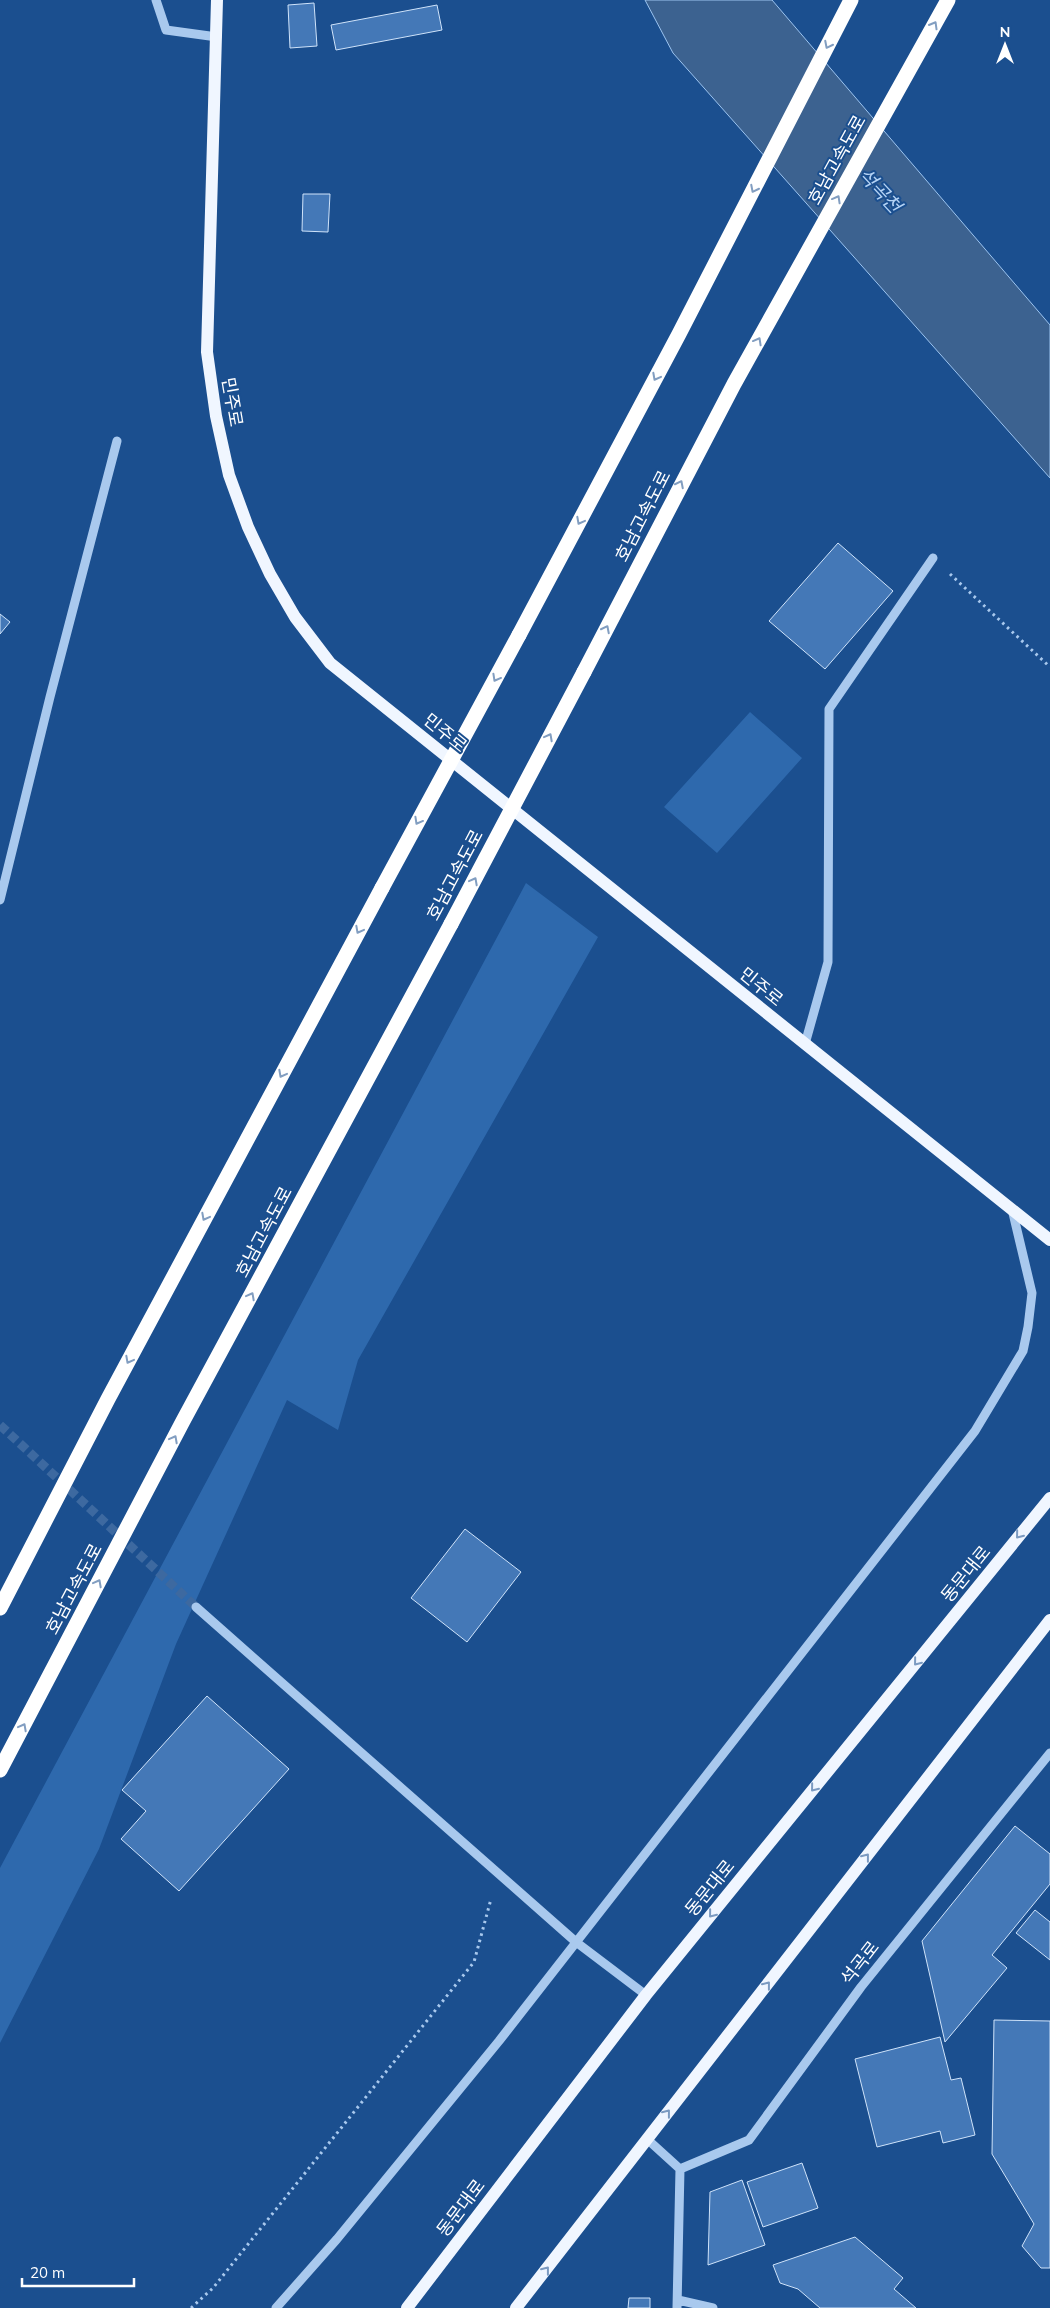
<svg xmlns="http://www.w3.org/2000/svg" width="1050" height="2308" font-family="Mulish,'Noto Sans KR',sans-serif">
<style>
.green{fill:#2e69ad}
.water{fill:#3c6290;stroke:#9cc4f0}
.building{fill:#4478b7;stroke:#cfe3fa}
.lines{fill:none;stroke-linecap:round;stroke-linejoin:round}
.minor-tunnel{stroke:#3d69a0;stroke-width:9;stroke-dasharray:9 4.5;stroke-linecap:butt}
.path{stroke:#a9c9ee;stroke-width:3;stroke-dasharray:2.5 4;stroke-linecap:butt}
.minor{stroke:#a9c9ee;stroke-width:9}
.major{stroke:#f0f6ff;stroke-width:12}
.highway{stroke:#fff;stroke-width:15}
.highway-bridge{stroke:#fff;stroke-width:15}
.oneway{stroke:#829ec1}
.oneway2{stroke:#7b9ac1}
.labels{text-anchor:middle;stroke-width:4;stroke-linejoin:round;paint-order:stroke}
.street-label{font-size:18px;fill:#fff;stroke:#1b4f8f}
.water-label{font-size:19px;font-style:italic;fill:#b5d3f5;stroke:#1b4f8f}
</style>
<rect width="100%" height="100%" fill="#1b4f8f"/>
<path class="green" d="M750,712L802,758L717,853L664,807Z
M526,883L598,937L358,1360L338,1430L287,1400L176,1644L99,1849L0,2043V1868Z"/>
<path class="water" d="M645,0H772L1050,325V478L673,53Z"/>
<path class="building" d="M314,3L317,46L290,48L288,5Z
M437,5L442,30L336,50L331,25Z
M303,194H330L328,232L302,231Z
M838,543L893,591L825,669L769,621Z
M0,614L10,622L0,634Z
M465,1529L521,1572L467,1642L411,1598Z
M207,1696L289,1769L179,1891L121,1839L146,1811L122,1790Z
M1015,1826L1050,1854V1884L992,1955L1007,1968L945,2042L922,1941Z
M1035,1910L1050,1922V1960L1016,1933Z
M994,2020L1050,2021V2268H1041L1022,2246L1034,2224L992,2154Z
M940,2037L951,2080L961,2078L975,2135L943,2143L940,2131L877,2147L855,2059Z
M802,2163L818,2208L763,2227L747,2182Z
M742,2180L765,2245L708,2265L710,2192Z
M855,2237L903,2278L894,2289L916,2308H820L798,2289L780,2283L773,2265Z
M629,2298H650V2308H628Z"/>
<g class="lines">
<path class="minor-tunnel" d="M0,1425L196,1607"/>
<path class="path" d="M950,574L1050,667
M191,2308L213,2288L474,1962L491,1899"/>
<path class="minor" d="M156,0L166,30L217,37
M0,900L50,697L117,441
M805,1044L828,962L829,709L933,558
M196,1607L576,1942L646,1995
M647,2139L680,2169L677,2308
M680,2169L749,2140L861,1987L1050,1753
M678,2300L713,2308
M276,2308L337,2239L499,2041L975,1431L1023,1351L1028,1327L1032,1293L1012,1209"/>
<path class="major" d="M217,0L207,352L216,416L229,475L248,527L270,574L295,617L330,663L1050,1240
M407,2308L646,1995L1050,1498
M516,2308L1050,1620"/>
<path class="highway" d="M519,635L679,334L851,0
M584,672L734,384L948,0
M0,1608L108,1399L382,888
M0,1770L183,1421L451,924"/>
<path class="highway-bridge" d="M382,888L519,635
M451,924L584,672"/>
</g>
<defs><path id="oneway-chevron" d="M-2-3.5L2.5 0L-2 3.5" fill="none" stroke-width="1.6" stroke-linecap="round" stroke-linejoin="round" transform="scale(1.25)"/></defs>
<g class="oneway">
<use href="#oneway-chevron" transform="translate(934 25) rotate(-60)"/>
<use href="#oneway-chevron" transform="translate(828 45) rotate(117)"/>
<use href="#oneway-chevron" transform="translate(754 189) rotate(117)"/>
<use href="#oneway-chevron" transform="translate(837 199) rotate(-61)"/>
<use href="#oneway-chevron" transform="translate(758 341) rotate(-61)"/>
<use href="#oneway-chevron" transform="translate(656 377) rotate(118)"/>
<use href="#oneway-chevron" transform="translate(680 484) rotate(-63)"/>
<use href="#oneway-chevron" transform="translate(580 521) rotate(118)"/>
<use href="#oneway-chevron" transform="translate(606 629) rotate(-63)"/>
<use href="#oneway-chevron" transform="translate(496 678) rotate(119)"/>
<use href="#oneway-chevron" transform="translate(549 737) rotate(-62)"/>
<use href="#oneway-chevron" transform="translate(418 821) rotate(119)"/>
<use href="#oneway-chevron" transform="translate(474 881) rotate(-62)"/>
<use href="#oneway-chevron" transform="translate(359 930) rotate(118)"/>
<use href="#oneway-chevron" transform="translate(282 1074) rotate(118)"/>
<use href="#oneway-chevron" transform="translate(205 1217) rotate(118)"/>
<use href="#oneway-chevron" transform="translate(251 1296) rotate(-62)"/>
<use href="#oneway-chevron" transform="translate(129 1360) rotate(118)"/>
<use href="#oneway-chevron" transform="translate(174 1439) rotate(-62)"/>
<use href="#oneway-chevron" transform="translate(98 1583) rotate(-62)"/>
<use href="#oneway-chevron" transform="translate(23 1727) rotate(-62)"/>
</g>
<g class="oneway2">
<use href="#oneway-chevron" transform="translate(1019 1535) rotate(129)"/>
<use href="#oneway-chevron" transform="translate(917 1662) rotate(129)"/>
<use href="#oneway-chevron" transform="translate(814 1788) rotate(129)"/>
<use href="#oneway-chevron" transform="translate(866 1857) rotate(-52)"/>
<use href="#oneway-chevron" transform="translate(712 1914) rotate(129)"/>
<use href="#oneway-chevron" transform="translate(767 1985) rotate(-52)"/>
<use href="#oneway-chevron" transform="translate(667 2113) rotate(-52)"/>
<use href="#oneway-chevron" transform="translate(546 2270) rotate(-52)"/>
</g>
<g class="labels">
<g class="street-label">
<text transform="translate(837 160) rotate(-61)" y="6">호남고속도로</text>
<text transform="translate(232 402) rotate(80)" y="6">민주로</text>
<text transform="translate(643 516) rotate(-63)" y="6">호남고속도로</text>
<text transform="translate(445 733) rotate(39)" y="6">민주로</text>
<text transform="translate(455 875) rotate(-62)" y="6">호남고속도로</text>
<text transform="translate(761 987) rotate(39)" y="6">민주로</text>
<text transform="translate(264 1232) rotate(-62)" y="6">호남고속도로</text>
<text transform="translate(966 1574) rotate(-51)" y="6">동문대로</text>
<text transform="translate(74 1589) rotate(-62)" y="6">호남고속도로</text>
<text transform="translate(710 1888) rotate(-51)" y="6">동문대로</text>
<text transform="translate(860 1963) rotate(-52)" y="6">석곡로</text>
<text transform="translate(461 2208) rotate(-53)" y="6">동문대로</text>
</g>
<g class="water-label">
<text transform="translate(880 190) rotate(47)" y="7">석곡천</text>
</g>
</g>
<g transform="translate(1005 45)" stroke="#1b4f8f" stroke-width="4" paint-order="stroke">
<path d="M0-4L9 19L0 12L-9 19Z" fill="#ffffff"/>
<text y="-8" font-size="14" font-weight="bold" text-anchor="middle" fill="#ffffff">N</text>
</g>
<path d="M22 2278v8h112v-8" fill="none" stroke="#ffffff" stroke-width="2.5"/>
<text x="30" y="2278" font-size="15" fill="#ffffff" stroke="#1b4f8f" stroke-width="4" paint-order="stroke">20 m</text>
</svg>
